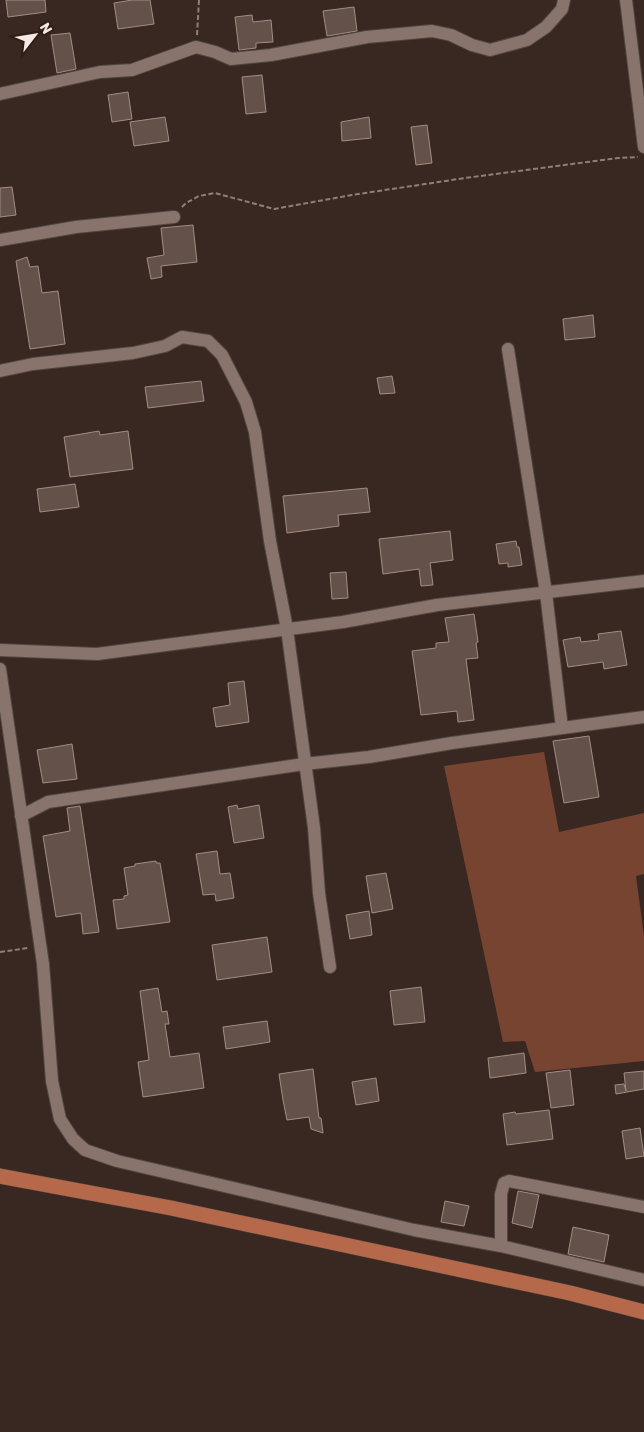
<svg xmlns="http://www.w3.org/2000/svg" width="644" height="1432" font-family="Rubik,sans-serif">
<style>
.green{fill:#764430}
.building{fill:#64514a;stroke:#a28d85}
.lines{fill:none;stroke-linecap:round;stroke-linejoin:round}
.minor-casing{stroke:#52453f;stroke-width:14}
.major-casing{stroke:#52453f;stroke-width:16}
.path{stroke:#8d7f7a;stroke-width:2;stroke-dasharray:5 2.5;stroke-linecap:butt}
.minor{stroke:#88746d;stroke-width:12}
.major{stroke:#b5694a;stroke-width:15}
</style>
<rect width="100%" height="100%" fill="#392822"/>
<path class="green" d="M544,752L559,832L644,813V874L636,876L644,936V1061L535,1072L525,1041L503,1042L444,766Z"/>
<path class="building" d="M6,0H45L46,12L8,17Z
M132,0H150L154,24L118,29L114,3Z
M354,7L357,31L327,36L323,11Z
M252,15L253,22L271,20L273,42L256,43V48L239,50L235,17Z
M70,33L76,69L57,73L51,35Z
M262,75L266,112L246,114L242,77Z
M128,92L132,119L112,122L108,95Z
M165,117L169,141L134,146L130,122Z
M369,117L371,138L342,141L341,122Z
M427,125L432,163L416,165L411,127Z
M12,187L16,215L0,217V188Z
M193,225L197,262L161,266L162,277L151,279L147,258L164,255L161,228Z
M27,257L30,267L38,266L42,293L58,291L65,344L30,349L16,261Z
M593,315L595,337L565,340L563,319Z
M392,376L395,393L380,394L377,378Z
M201,381L204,401L148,408L145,387Z
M99,431L100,435L128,431L133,469L70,477L64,437Z
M75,484L79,507L40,512L37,489Z
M367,488L370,512L338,515L339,526L287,533L283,496Z
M450,531L453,560L430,563L433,585L421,586L419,569L383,574L379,539Z
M516,541L517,547H519L522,565L508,567V563L499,564L496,544Z
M346,572L348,598L332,599L330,573Z
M474,614L478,642L476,643L478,658L466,659L474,720L458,722L457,711L421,715L412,651L436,648V643L449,642L445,618Z
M621,631L627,665L604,669L603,662L568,667L563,640L580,637L581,642L599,640L598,634Z
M244,681L249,722L216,727L213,708L230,705L228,683Z
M589,736L599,797L564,803L553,741Z
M72,744L77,779L43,783L37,750Z
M237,805L238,809L259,805L264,838L234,843L228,807Z
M80,806L99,932L83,934L81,913L56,917L43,836L70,831L67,808Z
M217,851L220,874L230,873L234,898L216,901L215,894L203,895L196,854Z
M156,861V863H160L170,922L117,929L113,900L124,899V896L128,895L124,868L135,866V864Z
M386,873L393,909L372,913L366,876Z
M369,911L372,935L350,939L346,915Z
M267,937L272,972L217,980L212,945Z
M421,987L425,1022L394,1025L390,991Z
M158,988L162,1012L167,1011L169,1024H165L170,1057L199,1053L204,1088L143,1097L138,1062L149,1060L140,991Z
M267,1021L270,1042L226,1049L223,1027Z
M524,1053L526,1073L490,1078L488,1058Z
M313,1069L319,1118H321L323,1133L311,1129L309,1117L287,1120L283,1100L279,1074Z
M570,1070L574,1105L551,1108L546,1073Z
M644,1071V1089L616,1094L615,1085L624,1084L626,1091L624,1073Z
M376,1078L379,1101L356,1105L352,1082Z
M549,1110L553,1139L507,1145L503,1114L515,1112L516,1114Z
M640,1128L644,1156L626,1159L622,1131Z
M518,1191L539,1195L532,1228L512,1223Z
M445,1201L469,1206L464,1226L441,1222Z
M573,1227L609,1235L604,1262L568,1254Z"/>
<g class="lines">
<defs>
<path id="minor" d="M626,0L644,147
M0,94L100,72L132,70L196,47L215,52L231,59L271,55L367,37L432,31L451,35L472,45L490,50L527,40L546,27L562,9L564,0
M0,240L76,227L174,217
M508,349L546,593L562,728
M0,371L33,364L133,353L165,346L182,337L208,341L222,355L246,402L255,432L270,541L287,629L314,828L319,893L330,967
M0,650L97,654L343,622L437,605L644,581
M0,669L43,964L52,1081L60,1119L73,1139L85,1150L117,1161L414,1230L501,1246L644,1280
M21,816L48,802L304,764L369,757L452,743L644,717
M501,1246V1194L504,1183L509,1181L644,1207"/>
<path id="major" d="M0,1176L171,1208L570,1293L644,1312"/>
</defs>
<use href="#minor" class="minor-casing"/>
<use href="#major" class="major-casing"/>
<path class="path" d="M197,35L199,0
M182,207L186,203L199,196L215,193L274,209L352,195L465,178L618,158L638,157
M0,952L28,948"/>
<use href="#minor" class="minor"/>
<use href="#major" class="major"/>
</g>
<g transform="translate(35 35) rotate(59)" stroke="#2e1e18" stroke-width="4" paint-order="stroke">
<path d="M0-4L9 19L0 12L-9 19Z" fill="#f4e9e4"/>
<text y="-8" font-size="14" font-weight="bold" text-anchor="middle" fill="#f4e9e4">N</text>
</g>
</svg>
